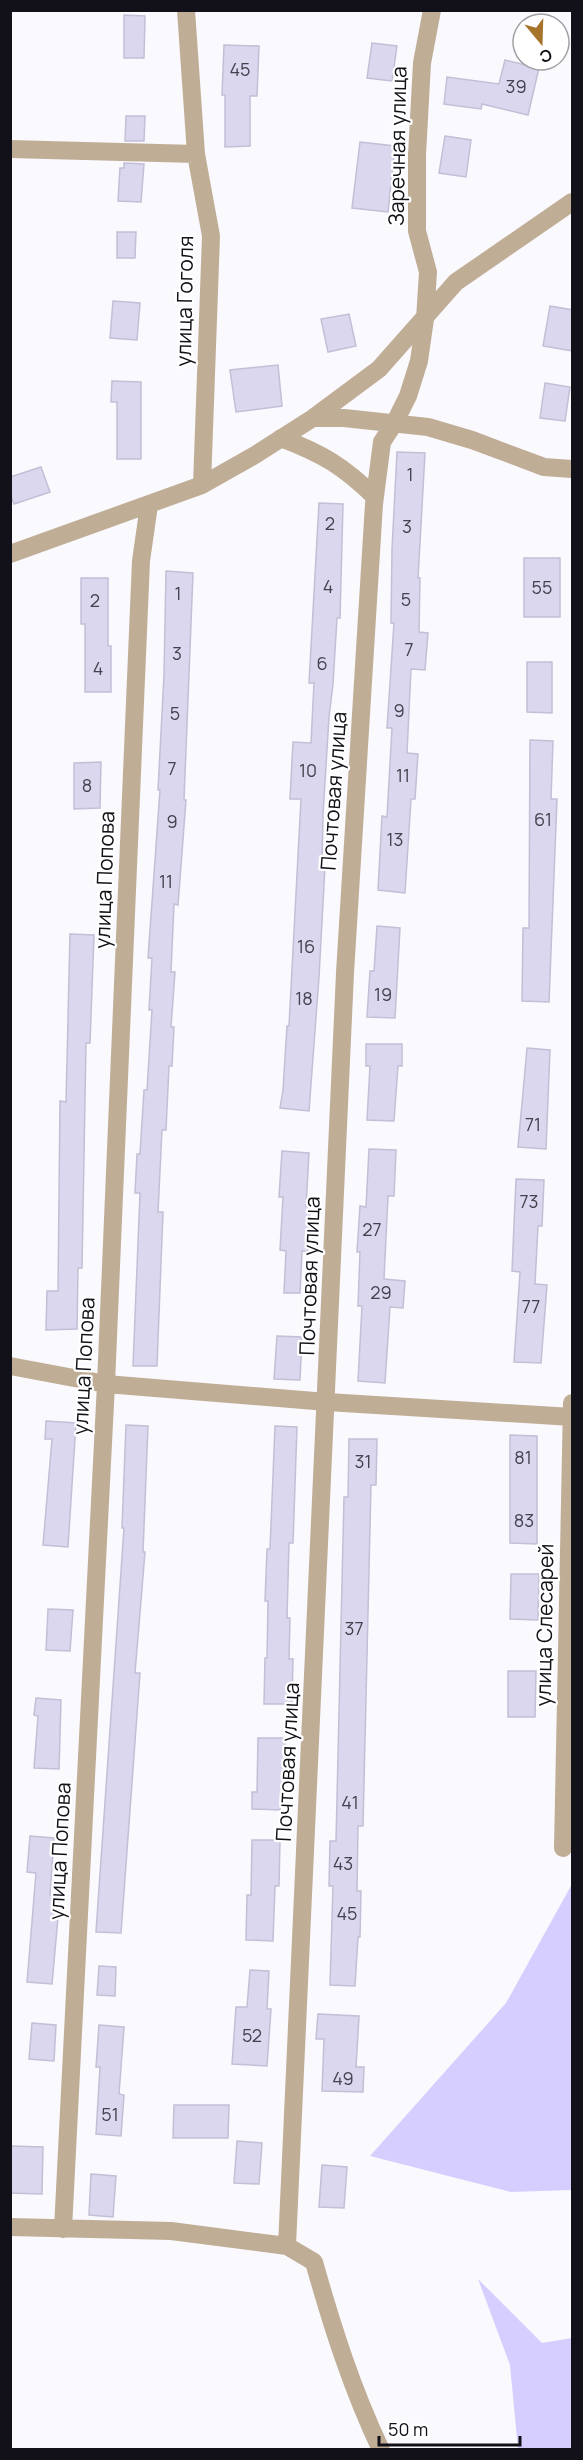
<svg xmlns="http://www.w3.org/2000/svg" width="583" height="2460" font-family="Manrope,sans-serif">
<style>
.green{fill:#d6cefe}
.building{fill:#dbd7ef;stroke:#c2bfd6;stroke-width:1.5}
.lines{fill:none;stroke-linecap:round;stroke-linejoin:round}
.minor{stroke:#c0ad96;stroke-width:18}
.labels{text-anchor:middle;stroke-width:4.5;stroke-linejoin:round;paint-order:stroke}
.number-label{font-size:18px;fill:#44424e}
.street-label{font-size:21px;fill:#121018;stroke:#fff}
</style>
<rect width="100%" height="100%" fill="#faf9fe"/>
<path class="green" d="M572,1884V2190L511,2192L370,2156L506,2003Z
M478,2279L542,2343L572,2338V2449H518L510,2365Z"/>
<path class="building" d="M124,15L145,16L144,58H124Z
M372,43L397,46L392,81L367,78Z
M224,45L259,46L257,96H250V146L225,147V95H222Z
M505,60L539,68L528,115L482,104L481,109L444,104L447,77L499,84Z
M126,116H145L144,141H125Z
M445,136L471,140L466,177L439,173Z
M360,142L395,146L388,212L352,208Z
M124,163L144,164L141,202L118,201L120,168H124Z
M117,232H136L135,258H117Z
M113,301L140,303L137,340L110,338Z
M550,306L573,310V351L543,346Z
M349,314L356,346L328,352L321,319Z
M278,365L282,406L236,412L230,370Z
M112,381L141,382V459H117V402H111Z
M545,383L570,387L565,421L540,418Z
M397,452L425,453L418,578H420L419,632L428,633L425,670L411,669L407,753L418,754L415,799H411L405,893L378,890L382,816L387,817L392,728H387L394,623H391L392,549Z
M41,467L50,492L14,504L10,493V477Z
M319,503L343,504L340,618H337L333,684L329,717L323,814L322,866H325L319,977L309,1111L280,1108L283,1090L287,1026H289L301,799H290L293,742L311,743L314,683H309Z
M524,558H560V617H524Z
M166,571L193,573L184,800H186L178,905L174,904L171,972H175L171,1027H174L172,1066H169L166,1130H162L158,1212H163L157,1366H133L140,1193H135L137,1154H140L144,1090H147L152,1010H149L152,958H148L160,790H158L164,675Z
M81,578H108V646H111V692H85V624H81Z
M527,662H552V713L527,712Z
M530,740L553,741L551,799H557L549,1002L522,1001L523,928H529Z
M101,762L100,808L74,809V763Z
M377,926L400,928L395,1018L367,1017L370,971H374Z
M70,934L94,935L90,1043H86L82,1268H78L77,1329L46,1330L47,1291H58L60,1101L66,1102Z
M366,1044H402V1066H398L394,1121L367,1120L370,1066H366Z
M527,1048L550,1050L546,1149L518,1147Z
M369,1149L396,1150L394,1196H388L384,1279L405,1281L403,1308L390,1307L385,1383L358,1381L362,1306H358L360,1252H357L360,1206L366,1207Z
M282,1151L309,1153L306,1206H310L308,1252L302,1251L300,1293H284L286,1251L280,1250L283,1197H279Z
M516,1179L544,1180L542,1226H538L535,1284L547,1285L541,1363L514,1362L520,1272L512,1271Z
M277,1336L302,1337L300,1380L274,1379Z
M46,1421L76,1423L68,1547L43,1545L52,1439H45Z
M126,1425L148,1426L143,1552H145L135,1673H140L121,1933L96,1932L124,1528H122Z
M275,1426L297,1427L293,1543H289L287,1618H290L289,1659H293L292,1704H264L265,1658H267L268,1601H265L267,1549H270Z
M510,1435L537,1436V1544L510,1543Z
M349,1439H377L376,1485H371L363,1826H358L357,1891H361L360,1937H358L355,1986L330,1985L333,1886H329L330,1841H336L344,1497H348Z
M511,1574H539L538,1620L510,1619Z
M48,1609L73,1610L70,1651L46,1650Z
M508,1671H536L535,1717H508Z
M36,1698L61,1700L59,1769L34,1768L38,1716L34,1715Z
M258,1738H285L284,1784H282L280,1810L252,1809V1792H257Z
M30,1836L54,1838L50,1895H60L52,1984L27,1982L36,1873L27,1872Z
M252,1840H280L279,1886H275L273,1941L246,1940L247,1895H251Z
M99,1966L116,1967L115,1996L97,1995Z
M250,1970L269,1971L267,2009H271L267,2066L232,2064L236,2007H247Z
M318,2014L359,2016L356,2067H364L363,2092L322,2091L324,2039H316Z
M32,2023L56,2025L54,2061L29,2059Z
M99,2025L124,2027L119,2094L124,2095L121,2136L96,2134L100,2067H96Z
M174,2105H229L228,2138H173Z
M237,2141L262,2143L259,2184L234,2183Z
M11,2146L43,2147L42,2194L10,2193Z
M322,2165L347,2167L344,2208L319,2207Z
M91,2174L116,2176L113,2217L89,2215Z"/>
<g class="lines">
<path class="minor" d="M186,10L196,154L211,236L202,485
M10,149L196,154
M313,418H344L428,427L472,440L544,467L572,469
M281,438C323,454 343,466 375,497
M10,554L202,485L255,455L313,418L379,369L456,282L572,202
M10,1366L106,1384L327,1402L572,1417
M563,1848L572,1403
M10,2227L171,2231L287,2246L314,2262C332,2326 352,2389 381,2450
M63,2229L106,1384L141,561L149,505
M287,2246L345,973L374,504L382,442L395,422L408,396L419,361L425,319L428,272L417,231V155L422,63L432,10"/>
</g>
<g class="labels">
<g class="number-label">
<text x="240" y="76">45</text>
<text x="516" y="93">39</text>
<text x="410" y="481">1</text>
<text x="330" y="530">2</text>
<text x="407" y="533">3</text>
<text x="328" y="593">4</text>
<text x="542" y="594">55</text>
<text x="178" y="600">1</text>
<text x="406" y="606">5</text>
<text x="95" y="607">2</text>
<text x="409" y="656">7</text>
<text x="177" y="660">3</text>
<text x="322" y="670">6</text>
<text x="98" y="675">4</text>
<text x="399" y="717">9</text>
<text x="175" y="720">5</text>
<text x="172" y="775">7</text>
<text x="308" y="777">10</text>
<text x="403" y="782">11</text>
<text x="87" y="792">8</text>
<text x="543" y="826">61</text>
<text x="172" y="828">9</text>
<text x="395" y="846">13</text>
<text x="166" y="888">11</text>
<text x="306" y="953">16</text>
<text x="383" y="1001">19</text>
<text x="304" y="1005">18</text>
<text x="533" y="1131">71</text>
<text x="529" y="1208">73</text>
<text x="372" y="1236">27</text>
<text x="381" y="1299">29</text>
<text x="531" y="1313">77</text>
<text x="523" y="1464">81</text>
<text x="363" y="1468">31</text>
<text x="524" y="1527">83</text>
<text x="354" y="1635">37</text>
<text x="350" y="1809">41</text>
<text x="343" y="1870">43</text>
<text x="347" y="1920">45</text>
<text x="252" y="2042">52</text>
<text x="343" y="2085">49</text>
<text x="110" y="2121">51</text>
</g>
<g class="street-label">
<text transform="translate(398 146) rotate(-89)" y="7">Заречная улица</text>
<text transform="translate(185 301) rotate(-89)" y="7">улица Гоголя</text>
<text transform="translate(334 791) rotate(-86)" y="7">Почтовая улица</text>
<text transform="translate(105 880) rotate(-88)" y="7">улица Попова</text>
<text transform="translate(310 1276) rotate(-88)" y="7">Почтовая улица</text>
<text transform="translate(84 1366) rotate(-87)" y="7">улица Попова</text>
<text transform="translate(545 1625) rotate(-89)" y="7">улица Слесарей</text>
<text transform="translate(288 1762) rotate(-87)" y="7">Почтовая улица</text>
<text transform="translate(60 1851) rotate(-87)" y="7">улица Попова</text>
</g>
</g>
<rect width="583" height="2460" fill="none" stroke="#121018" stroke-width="24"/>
<g transform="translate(541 42) rotate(161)"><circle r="28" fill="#ffffff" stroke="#a09fa3" stroke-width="1.5"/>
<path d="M0-4.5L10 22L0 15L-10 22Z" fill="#a6732a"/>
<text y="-9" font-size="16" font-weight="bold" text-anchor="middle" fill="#121018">С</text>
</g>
<path d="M379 2436v9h141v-9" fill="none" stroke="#121018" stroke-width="3"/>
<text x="388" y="2436" font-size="18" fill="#121018" stroke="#ffffff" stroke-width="4.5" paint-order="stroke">50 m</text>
</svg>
